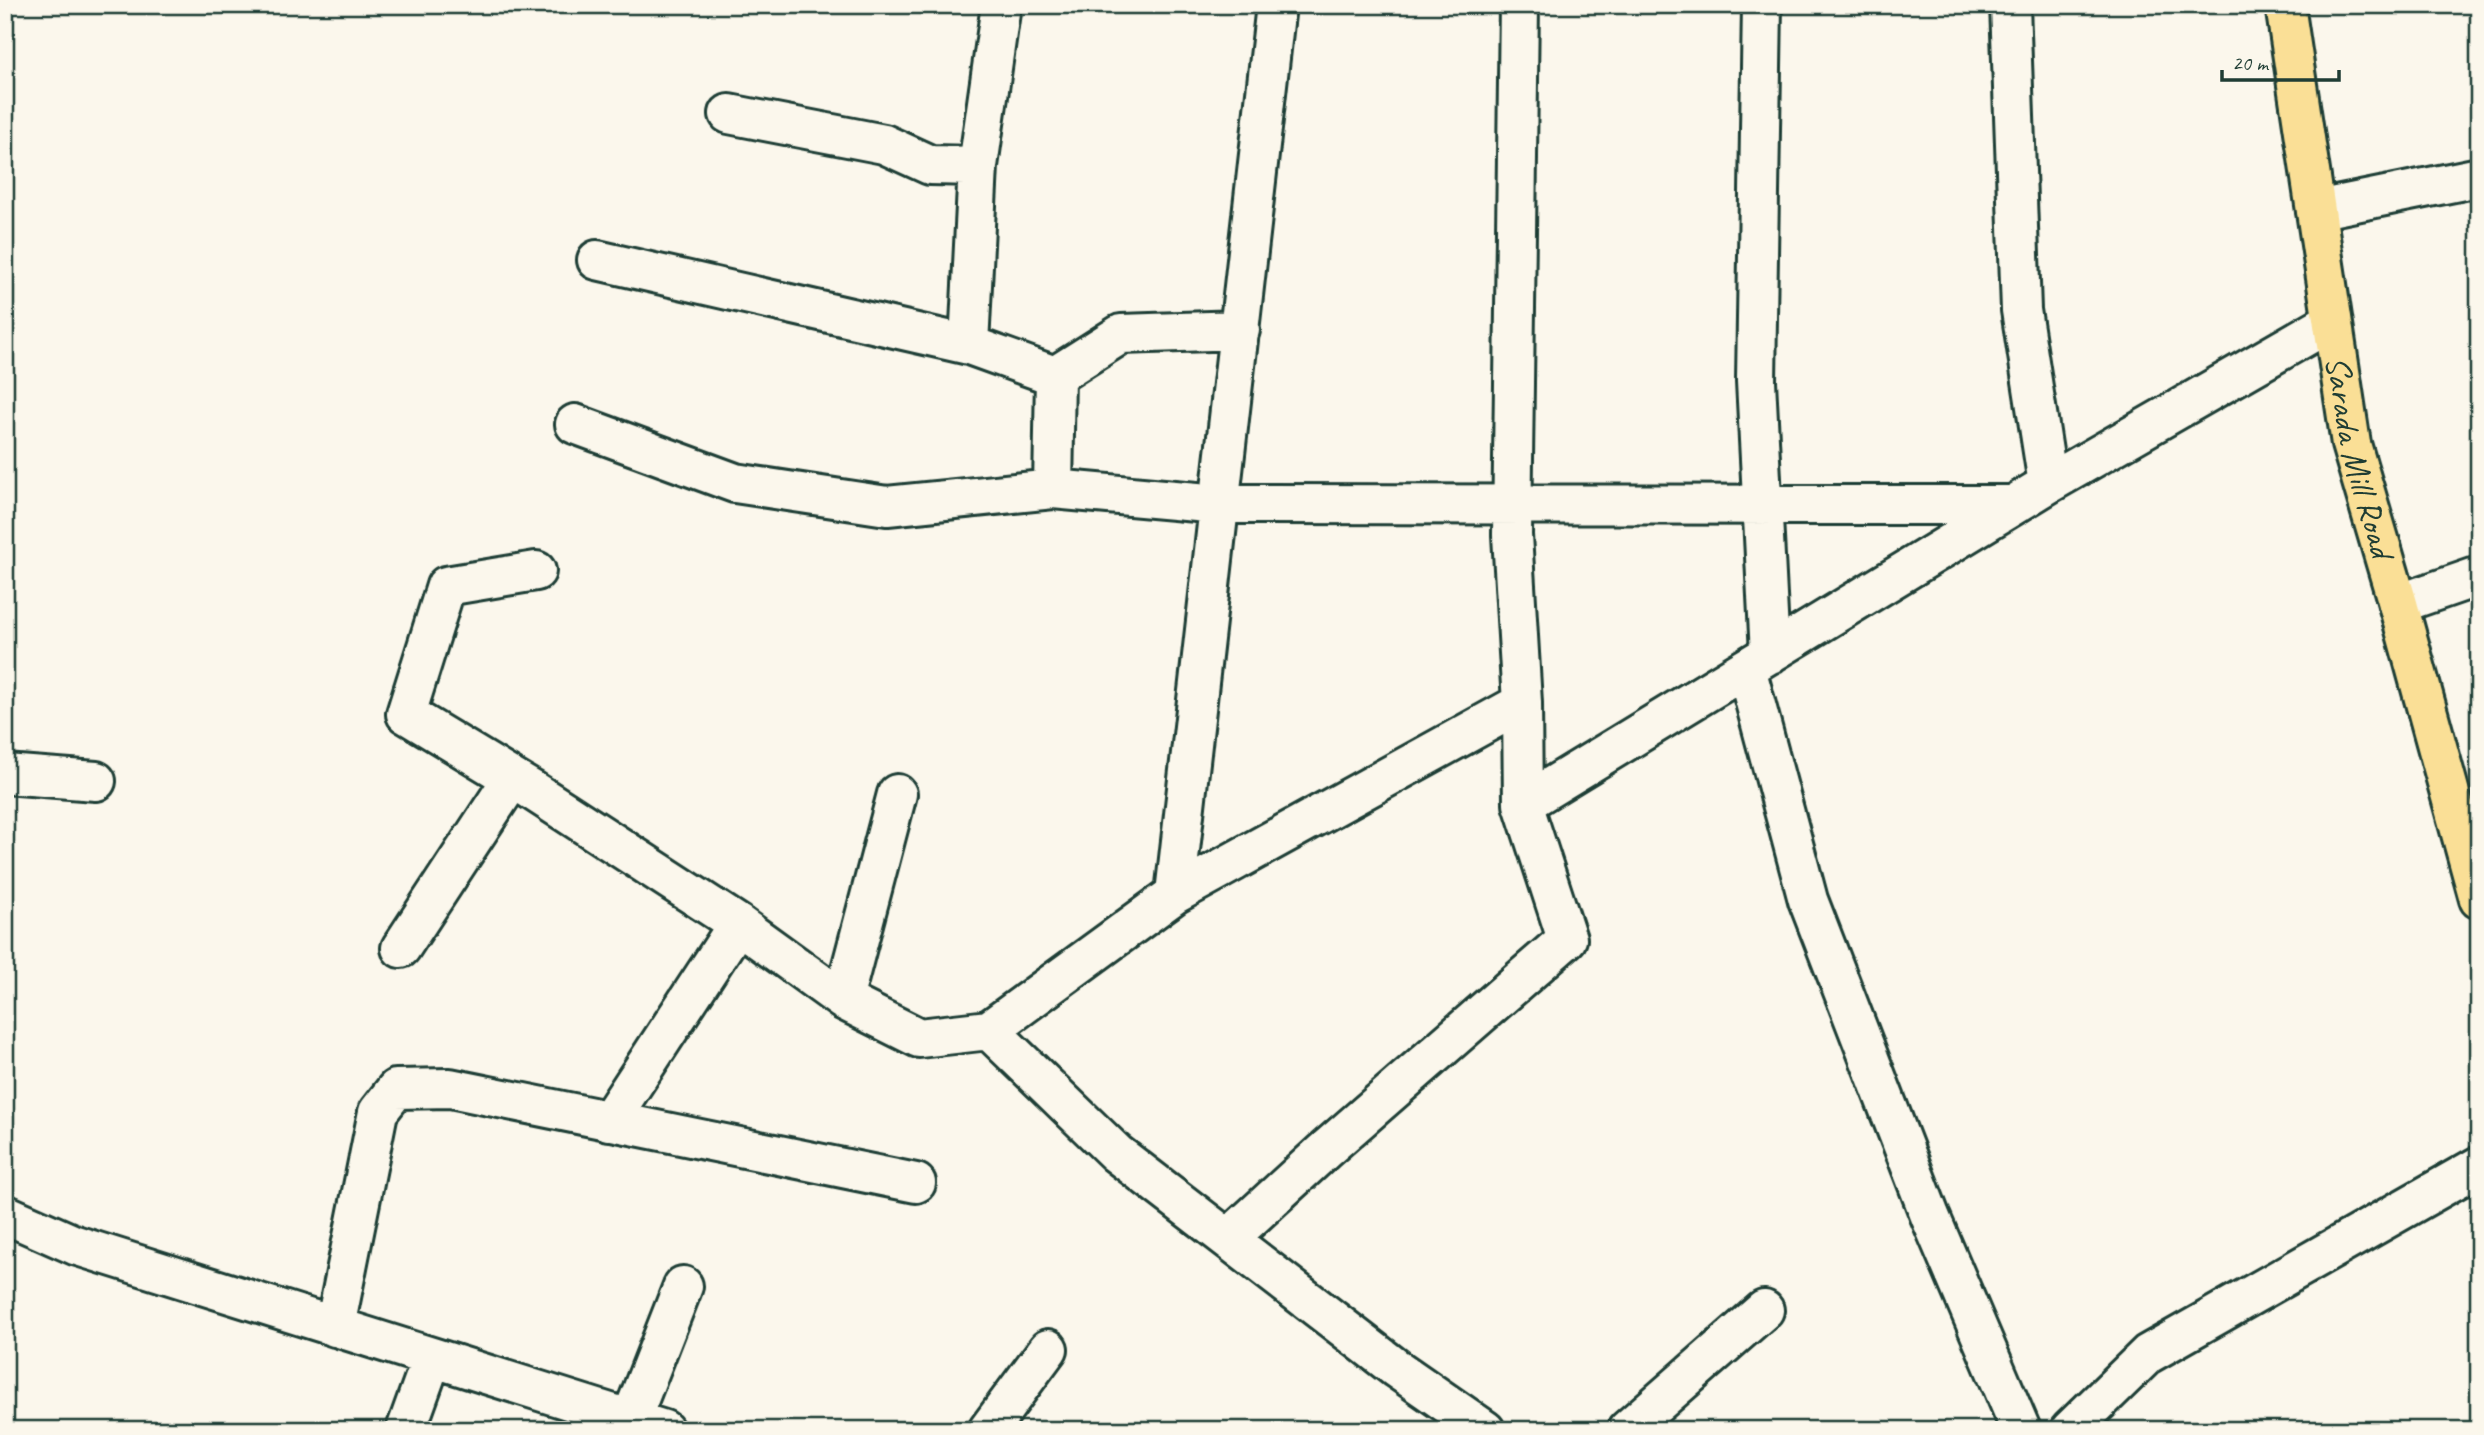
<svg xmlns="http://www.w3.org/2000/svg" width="2484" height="1435" font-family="Caveat,sans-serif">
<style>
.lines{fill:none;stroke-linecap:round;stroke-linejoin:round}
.minor-casing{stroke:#1f3d34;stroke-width:44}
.major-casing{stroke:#1f3d34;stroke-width:44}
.minor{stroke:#fbf7ec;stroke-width:38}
.major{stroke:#fadf96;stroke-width:38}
.labels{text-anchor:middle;stroke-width:5;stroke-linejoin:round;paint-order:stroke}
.street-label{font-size:35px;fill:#1f3d34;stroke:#fbf7ec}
</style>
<rect width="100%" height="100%" fill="#fbf7ec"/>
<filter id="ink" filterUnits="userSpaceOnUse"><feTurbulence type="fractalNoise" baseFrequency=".0143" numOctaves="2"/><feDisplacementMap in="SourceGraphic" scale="14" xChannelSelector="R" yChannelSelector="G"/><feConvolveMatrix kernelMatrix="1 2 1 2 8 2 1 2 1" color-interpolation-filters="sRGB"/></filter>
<g filter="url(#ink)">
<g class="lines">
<defs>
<path id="minor" d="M1519,5L1512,535L1522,703L1523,804L2048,484L2332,321
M1762,5L1756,381L1770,654
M2010,5L2021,310L2048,484
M729,114L884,144L930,165L978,166
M2316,210L2479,177
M597,260L969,345L1055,376
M969,345L978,166L1001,5
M1055,376L1121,334L1240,330
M575,424L735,483L887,506L1053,489L1219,504L2013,505
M1053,489L1055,376
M536,571L446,586L406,714L530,789L738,924L843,1000L919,1038L989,1030L1175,894L1522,703
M2398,604L2479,576
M1746,668L1808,900L1930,1216L2021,1430
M5,774L96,781
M1175,894L1276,5
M401,948L512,779
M843,1000L897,794
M989,1030L1116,1153L1397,1369L1485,1430
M609,1121L738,924
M5,1214L75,1245L664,1430
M1228,1239L1324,1151L1567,939L1523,804
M335,1327L378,1112L396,1089L450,1088L916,1183
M631,1419L683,1286
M406,1430L432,1358
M988,1430L1048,1349
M1627,1430L1764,1310
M2070,1430L2148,1354L2479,1166"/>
<g id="major">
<path id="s1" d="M2285,5L2351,444L2398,604L2479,899"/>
</g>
</defs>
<use href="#minor" class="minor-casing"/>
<use href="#major" class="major-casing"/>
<use href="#minor" class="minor"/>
<use href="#major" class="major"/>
</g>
</g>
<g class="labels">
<g class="street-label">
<text dy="12" stroke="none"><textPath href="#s1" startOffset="458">Sarada Mill Road</textPath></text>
</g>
</g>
<rect width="2484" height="1435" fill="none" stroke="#fbf7ec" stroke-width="28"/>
<rect x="14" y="14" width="2456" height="1407" fill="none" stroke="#1f3d34" stroke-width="2.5" filter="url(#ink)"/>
<path d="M2222 70v10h117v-10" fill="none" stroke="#1f3d34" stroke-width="3.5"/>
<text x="2232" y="70" font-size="21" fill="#1f3d34" stroke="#fbf7ec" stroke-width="5" paint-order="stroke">20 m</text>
</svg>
